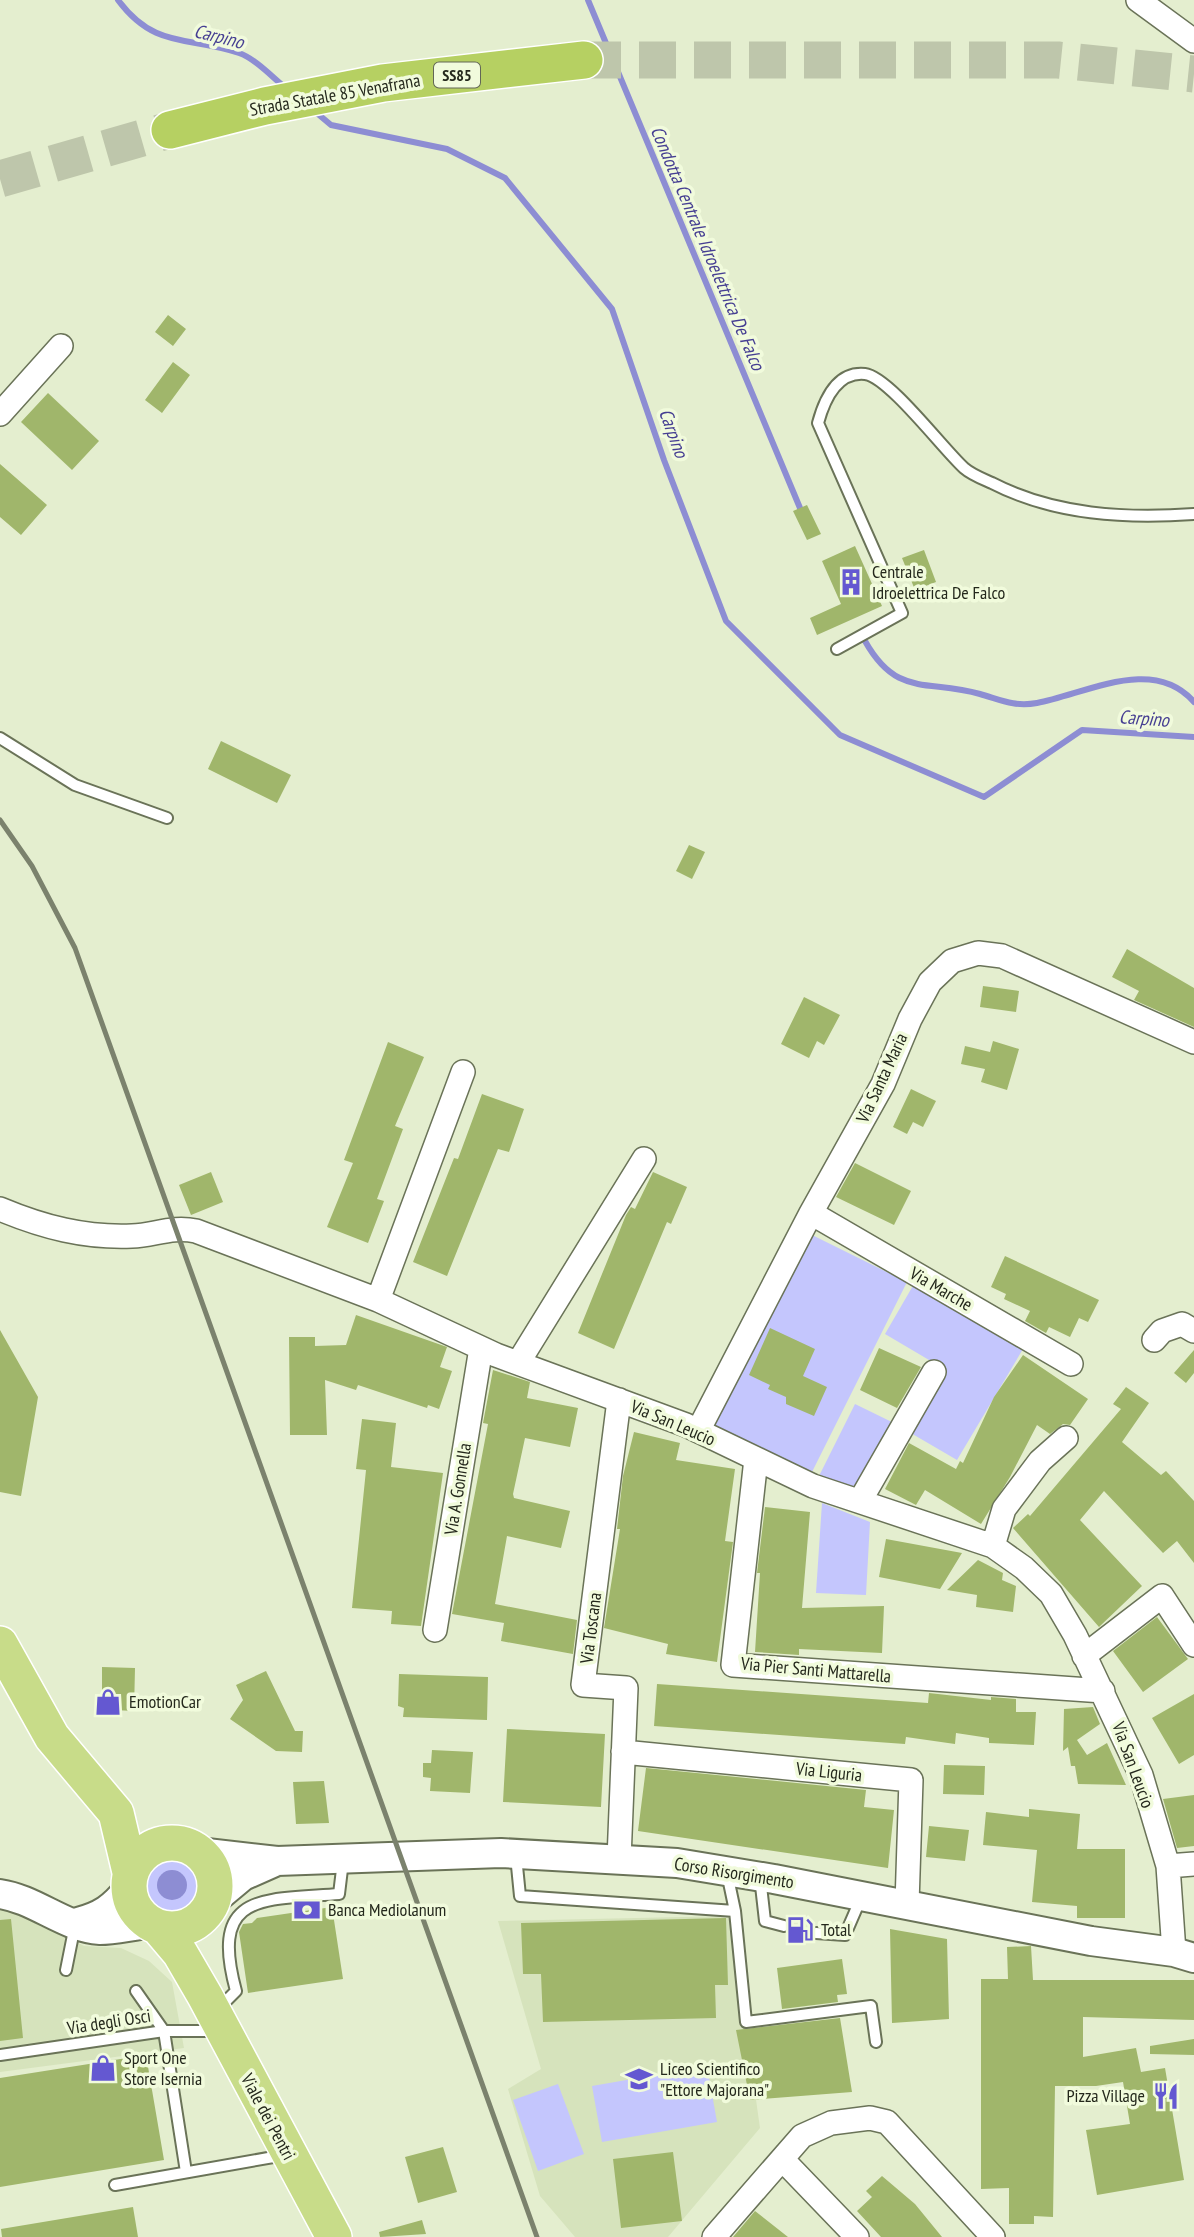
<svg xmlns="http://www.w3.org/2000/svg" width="1194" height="2237" font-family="'PT Sans Narrow',sans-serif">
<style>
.built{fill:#d6e3bc}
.green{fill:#c4c6fd}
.water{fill:#8d8dd3}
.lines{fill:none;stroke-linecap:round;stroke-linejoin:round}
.stream{stroke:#8d8dd3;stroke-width:6}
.building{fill:#a0b66b}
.trunk-tunnel{stroke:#bec6ab;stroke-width:37;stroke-dasharray:37 18;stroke-linecap:butt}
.service-casing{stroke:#6a7358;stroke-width:14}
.minor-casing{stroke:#6a7358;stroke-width:26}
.tertiary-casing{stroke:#6a7358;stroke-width:32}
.primary-casing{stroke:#fff;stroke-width:38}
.trunk-casing{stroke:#fff;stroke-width:40}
.service{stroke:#fff;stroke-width:10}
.minor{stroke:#fff;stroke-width:23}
.tertiary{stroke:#fff;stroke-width:28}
.primary{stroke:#c8dc89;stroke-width:35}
.trunk{stroke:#b6d062;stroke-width:37}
.rail{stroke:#7b826d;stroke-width:5}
.labels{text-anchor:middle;stroke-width:7;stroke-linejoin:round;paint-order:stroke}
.shield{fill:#f1fbdc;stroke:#626756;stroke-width:2}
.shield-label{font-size:16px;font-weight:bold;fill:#24281c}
.street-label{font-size:18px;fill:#24281c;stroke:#f1fbdc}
.poi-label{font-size:18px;fill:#24281c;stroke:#f1fbdc;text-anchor:start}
.water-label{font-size:19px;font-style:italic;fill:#463f92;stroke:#f1fbdc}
</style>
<rect width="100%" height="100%" fill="#e4eecf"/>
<path class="built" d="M0,1907H10L84,1946L121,1948L149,1961L172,1982L184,2048L0,2072Z
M730,1916L760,2128L668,2237H575L540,2196L508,2089L541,2069L498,1921Z"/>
<path class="green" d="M804,1231L907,1282L809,1478L706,1427Z
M914,1284L1023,1349L957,1460L909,1432L946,1370L885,1334Z
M855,1404L898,1425L857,1494L819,1476Z
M822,1503L870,1522L866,1595L816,1593Z
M171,1852L193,1859L205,1879C206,1935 129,1929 142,1874C145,1859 158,1854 171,1852Z
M707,2066L717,2122L602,2142L592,2086Z
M558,2084L584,2154L538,2171L513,2100Z"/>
<path class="water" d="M157 1885a15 15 0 1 1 30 0a15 15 0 1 1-30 0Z"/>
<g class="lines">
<path class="stream" d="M118,0C155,50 190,36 239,53C256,59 273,78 287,89
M588,0L800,508
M312,109L331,125L447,149L505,178L612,309L664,460L726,621L840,735L984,797L1082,730L1194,737
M865,641C897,698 927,679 980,694C1001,700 1014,707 1037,703C1086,694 1153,655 1194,702"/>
</g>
<path class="building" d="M168,315L186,329L173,346L155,332Z
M173,362L190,375L162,413L145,400Z
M48,393L99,441L72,470L21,422Z
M0,464L47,505L21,535L0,517Z
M807,505L821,534L807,540L793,511Z
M855,546L882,606L817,635L810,618L841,604L822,561Z
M924,550L936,582L915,590L902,558Z
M221,741L291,775L277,803L208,769Z
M689,845L705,852L692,879L676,871Z
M1127,949L1194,988V1027L1134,1000L1139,991L1112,977Z
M983,986L1019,991L1016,1012L980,1007Z
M804,997L840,1015L824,1045L817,1041L809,1058L781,1044Z
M993,1041L1019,1049L1007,1090L981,1082L985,1069L961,1064L965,1046L990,1052Z
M388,1042L424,1057L395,1126L403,1129L377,1199L384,1201L368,1243L327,1227L353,1163L344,1160Z
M911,1089L936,1101L923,1127L913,1122L907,1134L893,1127Z
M482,1094L524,1109L509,1152L498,1149L447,1276L413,1262L454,1158L458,1159Z
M855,1163L911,1191L894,1225L836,1197Z
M211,1172L223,1202L191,1215L179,1185Z
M653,1172L687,1187L671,1224L667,1222L614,1349L578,1333L626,1215L631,1207L635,1209Z
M1005,1256L1099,1300L1088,1322L1079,1318L1070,1337L1049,1327L1046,1333L1025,1321L1030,1311L1004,1299L1006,1294L991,1287Z
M356,1315L447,1347L440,1367L452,1371L439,1409L428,1405L427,1408L358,1385L356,1390L325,1380L327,1435H290L289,1337H315V1346L346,1345Z
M770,1328L815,1349L803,1376L827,1387L814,1416L786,1404V1397L768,1389L770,1385L749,1375Z
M0,1330L38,1397L21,1496L0,1492Z
M879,1348L921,1367L897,1408L860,1390Z
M1194,1350V1373L1186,1383L1174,1373Z
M1023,1355L1088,1399L1070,1425L1063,1424L1050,1434L1037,1425L1010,1477L981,1524L925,1490L916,1505L885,1489L909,1443L956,1469L960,1461L963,1463L994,1397Z
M493,1370L530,1382L527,1398L578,1408L570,1447L525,1438L513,1494L514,1498L570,1511L561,1548L507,1536L495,1604L577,1620L573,1654L501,1641L504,1623L452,1614L488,1424L483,1423Z
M1126,1387L1149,1403L1122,1442L1161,1475L1166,1471L1194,1501V1563L1177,1541L1163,1553L1104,1491L1080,1520L1142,1586L1099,1627L1013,1528L1028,1514L1030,1516L1121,1409L1113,1404Z
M362,1419L396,1423L391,1467L443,1473L421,1626L391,1624L392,1611L352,1608L366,1470L356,1469Z
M634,1432L680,1443L676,1460L735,1469L725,1541L733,1542L717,1662L666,1654L668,1644L604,1628L620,1529H617L623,1476Z
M765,1507L810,1512L802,1608L884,1606L882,1653L799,1649V1655L755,1652L760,1573H757Z
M886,1539L962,1553L940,1589L879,1577Z
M978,1560L1003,1573L1002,1580L1016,1586L1013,1612L976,1607L977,1595L947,1590Z
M1157,1617L1188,1659L1143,1692L1113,1651Z
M102,1667L135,1668L134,1711L114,1710V1699L102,1698Z
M266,1671L295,1731H303L302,1752L276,1751L230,1719L243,1700L236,1685Z
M399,1674L488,1677L487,1720L403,1717L404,1708L398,1706Z
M657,1684L928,1703L929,1693L991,1700V1697L1016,1699V1712H1036L1034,1745L989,1743V1738L956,1733L955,1744L906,1737L905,1744L654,1726Z
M1194,1694V1755L1179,1764L1152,1718Z
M1093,1707L1100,1724L1077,1740L1087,1755L1107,1743L1126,1785L1078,1784L1075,1766H1071L1068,1747L1063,1751L1064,1709Z
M507,1729L605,1734L601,1807L503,1802Z
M432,1750L473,1752L470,1793L430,1791L431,1778L423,1777V1763H431Z
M944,1765L985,1766L984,1795L943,1794Z
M646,1768L866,1790L864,1807L894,1810L888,1868L638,1831Z
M324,1781L329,1823L296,1824L293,1782Z
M1194,1795V1846L1177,1848L1163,1799Z
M1029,1809L1080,1814L1077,1849H1125V1918H1077V1906L1032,1902L1037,1850L983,1845L986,1812L1029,1817Z
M929,1826L969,1830L965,1861L926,1857Z
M332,1907L343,1979L248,1993L239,1932L243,1924L252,1923L257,1918Z
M726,1918L728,1985H715L716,2018L543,2022L541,1974H523L521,1923Z
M11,1919L23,2038L0,2041V1920Z
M890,1929L947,1939L949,2019L892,2023Z
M1031,1946L1033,1980H1194V2020L1083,2017V2057L1136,2048L1141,2072L1165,2068L1184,2180L1097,2195L1086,2130L1130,2124L1123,2082L1096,2086H1055L1053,2217L1034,2216V2224H1009V2188L981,2189V1979H1008L1007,1947Z
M842,1959L847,1994L837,1995L838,2002L782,2009L777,1968Z
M840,2018L852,2092L750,2100L736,2030Z
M1194,2039V2055L1150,2054V2046Z
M146,2055L164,2160L0,2187V2078Z
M443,2147L457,2192L418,2203L405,2157Z
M673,2152L682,2221L621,2228L613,2159Z
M882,2176L915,2204L942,2237H881L857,2211L872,2197L866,2191Z
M133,2207L138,2237H2L1,2229Z
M755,2211L788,2237H733Z
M422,2220L426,2234L380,2237L379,2232Z"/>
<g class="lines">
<path class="trunk-tunnel" d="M584,60H1058L1194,74
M0,179L170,130"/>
<defs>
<path id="service" d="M837,649L902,613L818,423C824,401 836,371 865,374C889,377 943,449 964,468C972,475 983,479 992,483C1054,515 1126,519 1194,514
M0,738L75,785L167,818
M516,1856L520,1896L735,1911L727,1873
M760,1877L765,1921L784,1926
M735,1911L746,2022L871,2006L876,2042
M816,1933L845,1935L861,1898
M66,1970L75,1925
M136,1991L164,2031L186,2172
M219,2008L236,1991C209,1892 262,1900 339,1894L343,1861
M0,2055L164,2031H217
M115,2185L285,2155"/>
<path id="minor" d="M1138,0L1194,41
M0,414L61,346
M0,1209C43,1227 85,1238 132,1236C155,1235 172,1226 196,1231L378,1300L496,1355L686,1425L813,1486L993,1546L1024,1568L1051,1594L1075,1635L1141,1775L1168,1866L1174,1952
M811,1213L1071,1364
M378,1300L463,1072
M1154,1340L1162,1331L1182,1324L1194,1331
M518,1363L644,1159
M698,1431L811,1213L883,1084L910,1019L930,982L952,961L978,953L1002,956L1194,1042
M756,1459L733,1665L1103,1691
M860,1501L934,1372
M993,1546L1004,1509L1040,1461L1066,1438
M435,1630L481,1348
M1084,1656L1162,1596L1194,1645
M623,1752L911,1780L907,1904
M619,1859L626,1688L583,1685L619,1400
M1168,1866L1194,1864
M782,2159L857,2237
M714,2237L802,2136L831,2123L870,2118L887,2122L993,2237"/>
<path id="tertiary" d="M198,1852L277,1861L501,1853L677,1863L774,1879L1091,1941L1174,1952L1194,1958
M0,1894C35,1899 65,1928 100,1930C116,1930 134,1925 150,1924
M213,1901L243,1876L277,1861
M78,1922C101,1916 113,1908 128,1889"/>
<path id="primary" d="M0,1644L52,1737L116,1813L130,1872
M129 1886a43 43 0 1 1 86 0a43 43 0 1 1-86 0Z
M158,1927L180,1953L205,1996L334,2237"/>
<path id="trunk" d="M170,130L265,106L383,83L584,60"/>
</defs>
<use href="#service" class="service-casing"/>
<use href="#minor" class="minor-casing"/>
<use href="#tertiary" class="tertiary-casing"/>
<use href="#primary" class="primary-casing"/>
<use href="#trunk" class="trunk-casing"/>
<use href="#service" class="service"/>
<use href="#minor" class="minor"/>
<use href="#tertiary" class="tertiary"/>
<use href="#primary" class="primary"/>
<use href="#trunk" class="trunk"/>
<path class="rail" d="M0,820L32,866L75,948L537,2237"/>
</g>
<defs>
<symbol id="building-bare" viewBox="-9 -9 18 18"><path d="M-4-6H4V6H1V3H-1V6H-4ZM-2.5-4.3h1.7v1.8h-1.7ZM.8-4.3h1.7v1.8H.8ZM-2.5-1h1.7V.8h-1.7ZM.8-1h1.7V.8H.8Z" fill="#6458d1" stroke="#f1fbdc" stroke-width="2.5" paint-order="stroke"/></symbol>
<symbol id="shop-bare" viewBox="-9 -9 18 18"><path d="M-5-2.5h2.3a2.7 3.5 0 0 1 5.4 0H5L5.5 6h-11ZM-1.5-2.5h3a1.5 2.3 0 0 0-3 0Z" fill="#6458d1" stroke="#f1fbdc" stroke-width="2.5" paint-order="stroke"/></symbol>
<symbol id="bank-bare" viewBox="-9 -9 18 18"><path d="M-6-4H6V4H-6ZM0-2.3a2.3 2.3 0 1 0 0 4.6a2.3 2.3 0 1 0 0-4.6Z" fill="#6458d1" stroke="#f1fbdc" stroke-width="2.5" paint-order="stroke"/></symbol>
<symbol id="fuel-bare" viewBox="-9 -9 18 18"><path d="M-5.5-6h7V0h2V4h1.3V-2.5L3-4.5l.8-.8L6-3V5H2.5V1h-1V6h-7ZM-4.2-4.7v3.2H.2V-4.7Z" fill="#6458d1" stroke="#f1fbdc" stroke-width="2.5" paint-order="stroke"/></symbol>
<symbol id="school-bare" viewBox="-9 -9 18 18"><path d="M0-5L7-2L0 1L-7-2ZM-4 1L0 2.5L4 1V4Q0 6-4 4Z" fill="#6458d1" stroke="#f1fbdc" stroke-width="2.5" paint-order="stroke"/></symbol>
<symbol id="restaurant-bare" viewBox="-9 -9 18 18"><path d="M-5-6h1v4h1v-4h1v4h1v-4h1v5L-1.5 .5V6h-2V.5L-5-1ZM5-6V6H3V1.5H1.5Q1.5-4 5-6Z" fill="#6458d1" stroke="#f1fbdc" stroke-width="2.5" paint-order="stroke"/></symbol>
</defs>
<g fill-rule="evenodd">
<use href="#building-bare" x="832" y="563" width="38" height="38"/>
<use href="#shop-bare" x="89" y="1683" width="38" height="38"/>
<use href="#bank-bare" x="288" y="1891" width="38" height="38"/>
<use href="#fuel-bare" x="781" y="1911" width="38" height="38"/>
<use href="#shop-bare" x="84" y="2049" width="38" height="38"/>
<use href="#school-bare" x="620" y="2060" width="38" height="38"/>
<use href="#restaurant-bare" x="1147" y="2077" width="38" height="38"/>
</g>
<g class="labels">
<rect class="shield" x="434" y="62.5" width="46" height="25" rx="5"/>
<g class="shield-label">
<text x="457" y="81">SS85</text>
</g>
<g class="street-label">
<text transform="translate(335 95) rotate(-10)" y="6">Strada Statale 85 Venafrana</text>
<text transform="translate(882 1078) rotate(-65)" y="6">Via Santa Maria</text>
<text transform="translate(941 1289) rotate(30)" y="6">Via Marche</text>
<text transform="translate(673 1423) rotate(23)" y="6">Via San Leucio</text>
<text transform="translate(458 1489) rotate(-81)" y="6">Via A. Gonnella</text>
<text transform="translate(591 1628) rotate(-83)" y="6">Via Toscana</text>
<text transform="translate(816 1670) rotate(5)" y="6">Via Pier Santi Mattarella</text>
<text transform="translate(1133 1765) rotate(70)" y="6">Via San Leucio</text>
<text transform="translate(829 1772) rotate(6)" y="6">Via Liguria</text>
<text transform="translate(734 1873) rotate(9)" y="6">Corso Risorgimento</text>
<text transform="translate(109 2022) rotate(-9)" y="6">Via degli Osci</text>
<text transform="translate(268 2117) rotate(62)" y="6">Viale dei Pentri</text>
</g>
<g class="poi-label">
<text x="872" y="578">Centrale<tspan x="872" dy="21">Idroelettrica De Falco</tspan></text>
<text x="129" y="1708">EmotionCar</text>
<text x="328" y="1916">Banca Mediolanum</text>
<text x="821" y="1936">Total</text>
<text x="124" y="2064">Sport One<tspan x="124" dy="21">Store Isernia</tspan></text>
<text x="660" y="2075">Liceo Scientifico<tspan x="660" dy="21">"Ettore Majorana"</tspan></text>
<text x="1145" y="2102" text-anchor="end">Pizza Village</text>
</g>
<g class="water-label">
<text transform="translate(219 36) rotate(14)" y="7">Carpino</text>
<text transform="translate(708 248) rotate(67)" y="7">Condotta Centrale Idroelettrica De Falco</text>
<text transform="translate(674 433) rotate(70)" y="7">Carpino</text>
<text transform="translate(1144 718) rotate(4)" y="7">Carpino</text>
</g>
</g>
</svg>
